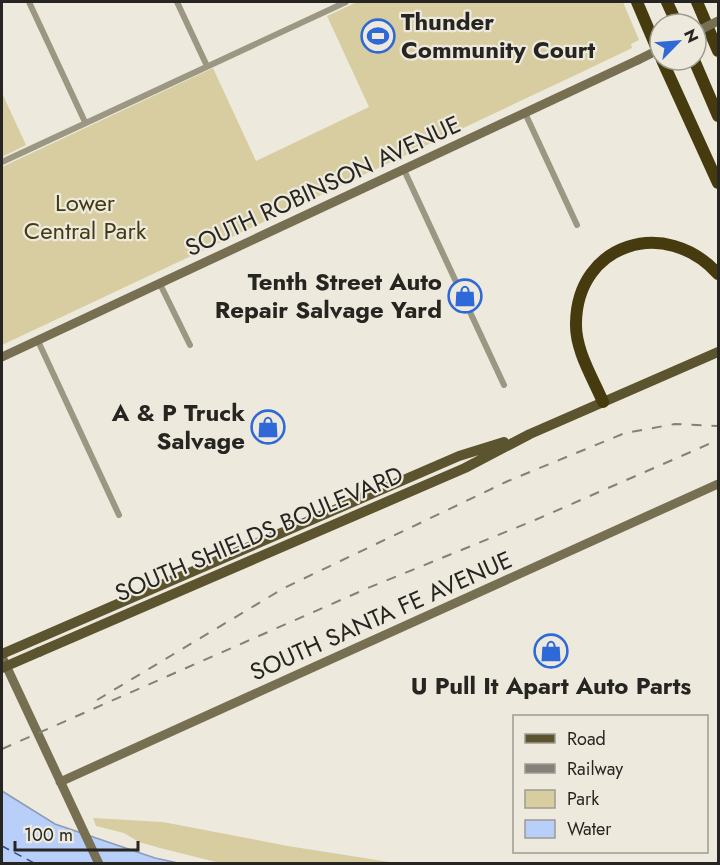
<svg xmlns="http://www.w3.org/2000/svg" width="720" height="865" font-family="Jost,sans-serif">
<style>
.green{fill:#d8cda0}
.water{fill:#b7cff9;stroke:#8c9cb8;stroke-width:1.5}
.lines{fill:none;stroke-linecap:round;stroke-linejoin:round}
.ferry{stroke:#304d81;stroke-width:1.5;stroke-dasharray:8 6;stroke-linecap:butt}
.street{stroke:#9c9783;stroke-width:6}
.secondary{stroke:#766f52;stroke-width:9}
.primary{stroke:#5c532f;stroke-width:10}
.highway{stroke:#463b0e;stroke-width:12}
.rail{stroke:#838178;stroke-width:2;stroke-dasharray:10 10;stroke-linecap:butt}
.secondary-bridge{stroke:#766f52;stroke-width:9}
.primary-bridge{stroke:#5c532f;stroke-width:10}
.labels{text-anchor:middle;stroke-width:4.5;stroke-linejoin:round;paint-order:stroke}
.poi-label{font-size:24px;font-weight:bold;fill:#272521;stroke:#edeadd;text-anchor:end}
.street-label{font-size:24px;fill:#272521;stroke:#edeadd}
.park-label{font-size:24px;fill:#433a14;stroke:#edeadd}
</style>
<rect width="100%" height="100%" fill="#edeadd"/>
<path class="green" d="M357,2H623L639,40L631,44L632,48L582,72L2,345V167L213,68L256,161L369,107L327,16Z
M2,93L26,145L2,157Z
M93,818L163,822L288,846L396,863H220L160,848L139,842L124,833L96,826Z"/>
<path class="water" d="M2,791L55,824L155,858L178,863H2Z"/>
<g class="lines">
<path class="ferry" d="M2,846L36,864"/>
<path class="street" d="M29,2L85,122
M177,2L207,66
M525,113L577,225
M2,162L346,2
M404,170L504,385
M160,284L190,345
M38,341L119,515"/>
<path class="secondary" d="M2,357L638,60
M2,657L99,864
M60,782L718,484"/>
<path class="primary" d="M39,652L465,468L530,434L718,352
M2,654L459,456L504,442"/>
<path class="highway" d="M637,2L660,56
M667,2L677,24
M697,2L718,51
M662,60L718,183
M694,60L718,116
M603,402C593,378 575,350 576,323C577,243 666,216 718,274"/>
<path class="rail" d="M97,700L284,588L508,481L625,433L675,424L718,426
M2,749L368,588L535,520L718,440"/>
<path class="secondary-bridge" d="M696,32L718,21
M638,60L660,49"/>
<path class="primary-bridge" d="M2,668L39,652"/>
</g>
<defs>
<symbol id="stadium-ring" viewBox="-11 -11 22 22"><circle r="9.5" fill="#edeadd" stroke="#2e69d7" stroke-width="1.5"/><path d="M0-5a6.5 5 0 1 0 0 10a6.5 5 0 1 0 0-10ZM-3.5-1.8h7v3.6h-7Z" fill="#2e69d7"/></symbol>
<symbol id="shop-ring" viewBox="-11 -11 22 22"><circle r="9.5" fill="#edeadd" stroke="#2e69d7" stroke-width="1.5"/><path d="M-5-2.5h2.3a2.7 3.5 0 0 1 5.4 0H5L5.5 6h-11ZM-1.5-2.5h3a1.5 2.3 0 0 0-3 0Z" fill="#2e69d7"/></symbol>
</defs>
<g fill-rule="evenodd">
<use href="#stadium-ring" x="359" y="17" width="38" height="38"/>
<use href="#shop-ring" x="446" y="277" width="38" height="38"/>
<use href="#shop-ring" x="249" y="408" width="38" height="38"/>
<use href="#shop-ring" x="532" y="632" width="38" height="38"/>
</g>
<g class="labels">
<g class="poi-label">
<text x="401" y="30" text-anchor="start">Thunder<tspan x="401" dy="28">Community Court</tspan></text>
<text x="442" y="290">Tenth Street Auto<tspan x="442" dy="28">Repair Salvage Yard</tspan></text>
<text x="245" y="421">A &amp; P Truck<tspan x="245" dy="28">Salvage</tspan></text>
<text x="551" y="694" text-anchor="middle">U Pull It Apart Auto Parts</text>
</g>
<g class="street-label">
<text transform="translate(323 186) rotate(-25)" y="8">SOUTH ROBINSON AVENUE</text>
<text transform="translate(259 534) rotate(-23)" y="8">SOUTH SHIELDS BOULEVARD</text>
<text transform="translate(381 616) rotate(-24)" y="8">SOUTH SANTA FE AVENUE</text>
</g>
<g class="park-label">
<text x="85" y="211">Lower<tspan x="85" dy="28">Central Park</tspan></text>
</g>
</g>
<rect width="720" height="865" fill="none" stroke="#272521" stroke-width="6"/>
<rect x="513" y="715" width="195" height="138" fill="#edeadd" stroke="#9e9b92" stroke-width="1.5"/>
<rect x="525" y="734" width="30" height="9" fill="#5c532f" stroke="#9e9b92" stroke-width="1.5"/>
<text x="567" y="745" font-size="18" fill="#272521">Road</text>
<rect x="525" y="764" width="30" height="9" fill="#838178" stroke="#9e9b92" stroke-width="1.5"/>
<text x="567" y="775" font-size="18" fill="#272521">Railway</text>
<rect x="525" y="790" width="30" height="18" fill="#d8cda0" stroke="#9e9b92" stroke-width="1.5"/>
<text x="567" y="805" font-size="18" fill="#272521">Park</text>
<rect x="525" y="820" width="30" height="18" fill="#b7cff9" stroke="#9e9b92" stroke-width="1.5"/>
<text x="567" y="835" font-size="18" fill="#272521">Water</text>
<g transform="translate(678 42) rotate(65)"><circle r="28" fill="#edeadd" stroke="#9e9b92" stroke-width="1.5"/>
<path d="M0-4.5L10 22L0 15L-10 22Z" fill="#2e69d7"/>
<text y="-9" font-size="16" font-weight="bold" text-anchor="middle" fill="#272521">N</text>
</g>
<path d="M15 841v9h123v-9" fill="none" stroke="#272521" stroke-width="3"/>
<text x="24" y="841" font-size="18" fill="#272521" stroke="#edeadd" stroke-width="4.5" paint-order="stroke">100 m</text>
</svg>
